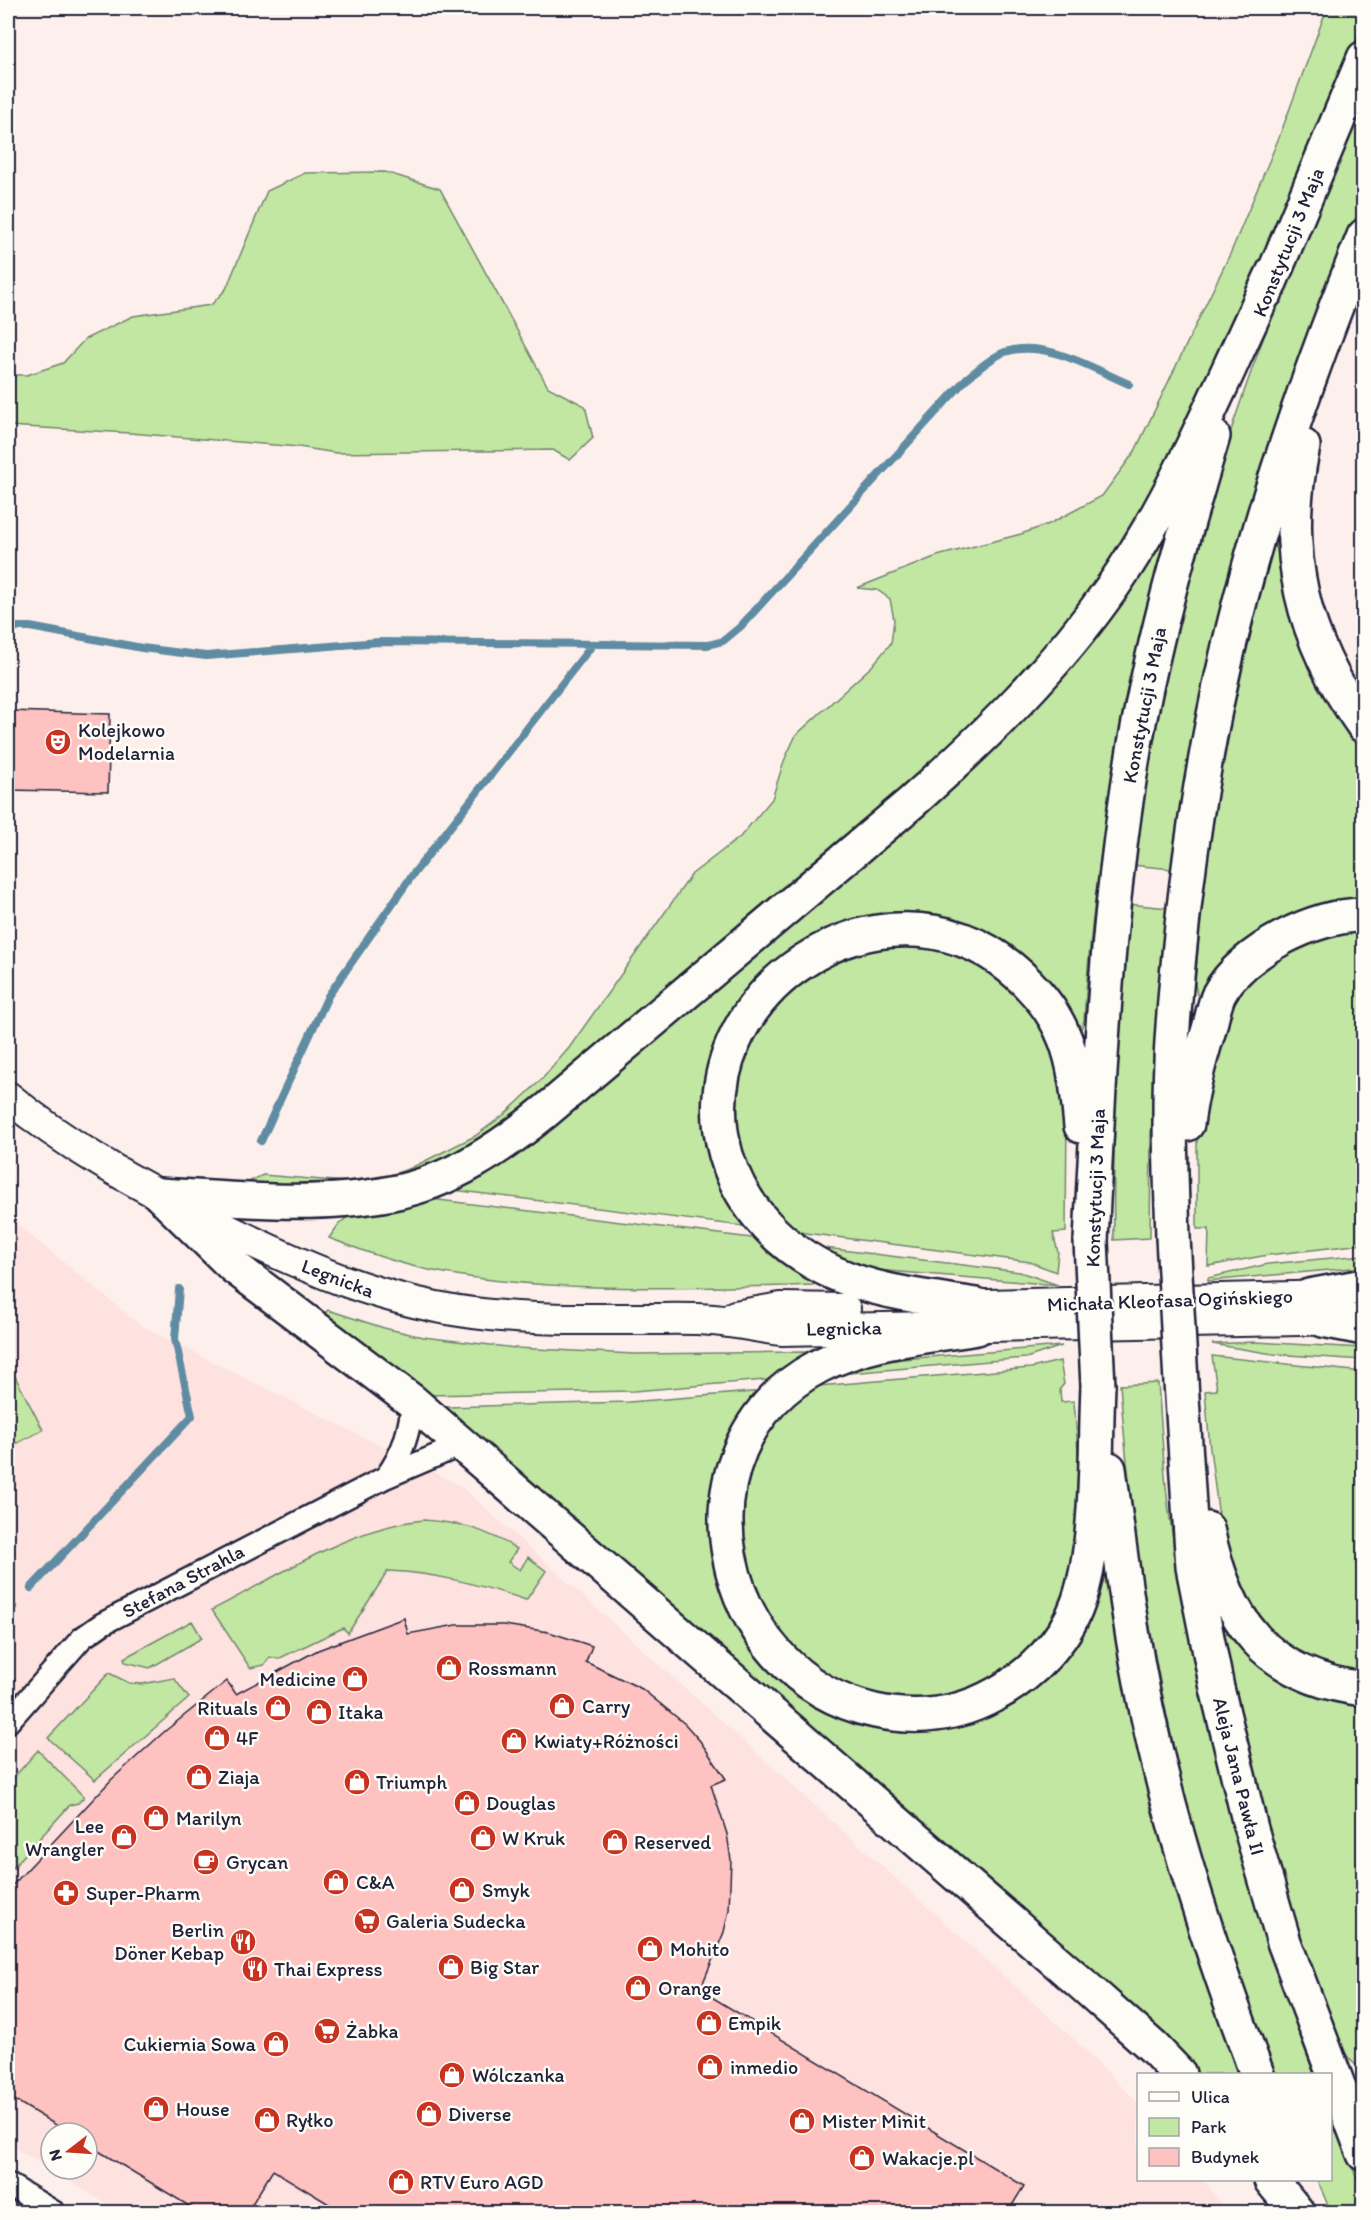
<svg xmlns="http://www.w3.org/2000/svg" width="1371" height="2220" font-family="Itim,sans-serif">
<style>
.built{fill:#fde2df;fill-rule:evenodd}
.green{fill:#c1e7a2;stroke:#72846e;stroke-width:1.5}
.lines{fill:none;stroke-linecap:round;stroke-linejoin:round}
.stream{stroke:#5e8ca2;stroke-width:8}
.building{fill:#fec2c0;stroke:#22223b;stroke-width:1.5}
.street-casing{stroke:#22223b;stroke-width:26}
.secondary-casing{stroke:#22223b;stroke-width:34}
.primary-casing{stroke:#22223b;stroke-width:38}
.street{stroke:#fdfcf7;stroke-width:21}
.secondary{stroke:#fdfcf7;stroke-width:30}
.primary{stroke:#fdfcf7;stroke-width:33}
.primary-bridge-casing{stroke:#22223b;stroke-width:38;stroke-linecap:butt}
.primary-bridge{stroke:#fdfcf7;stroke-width:33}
.labels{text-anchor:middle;stroke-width:5;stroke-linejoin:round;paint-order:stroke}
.street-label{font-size:20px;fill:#22223b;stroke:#fdfcf7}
.poi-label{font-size:20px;fill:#22223b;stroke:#fdfcf7;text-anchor:start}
</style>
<rect width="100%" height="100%" fill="#fdf0ec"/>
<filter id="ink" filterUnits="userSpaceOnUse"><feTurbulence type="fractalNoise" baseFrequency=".0167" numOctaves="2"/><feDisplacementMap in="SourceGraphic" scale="12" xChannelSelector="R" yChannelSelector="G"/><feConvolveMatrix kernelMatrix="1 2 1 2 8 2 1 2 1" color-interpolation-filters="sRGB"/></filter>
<g filter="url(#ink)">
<path class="built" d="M8,1217L142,1326L461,1486L1077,2042L1138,2103V2180H1204L1227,2212H120L8,2144ZM51,2133H87V2169H51Z"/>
<path class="green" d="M1327,8H1363V24L1262,265L1153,495L1073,619L955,748L540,1101L471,1149L390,1181L285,1188L246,1183L263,1175L347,1182L385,1177L411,1168L475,1136L505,1114L542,1079L569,1048L692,874L740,837L772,799L784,761L796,735L872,666L891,643L894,620L890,599L877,590L857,588L937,556L1021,534L1049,524L1102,496L1135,451L1231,252L1280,135Z
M1363,92V199L1280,412L1240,540L1172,869L1132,865C1156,704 1190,546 1244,392C1279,290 1323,191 1363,92Z
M385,172L440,189L548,387L585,406L593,438L570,460L553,450L336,453L299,447L130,433L8,426V375H27L63,363L85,339L133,316L211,305L226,289L267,191L305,173Z
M1160,538L1163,543C1123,700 1094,860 1084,1021L1081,1029L1078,1030L1072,1021L893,917L726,1027L750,1227L453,1190L921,812Z
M1278,543L1353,734L1363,748V903L1203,994L1197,995L1195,984C1206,833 1232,696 1271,550Z
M1128,904L1168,908L1151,1133L1150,1238L1114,1240C1112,1127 1118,1016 1128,904Z
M1363,928V1244L1268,1255L1208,1266L1209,1229H1197V1135L1206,1044L1248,978L1300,944Z
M893,942L959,953L1004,979L1049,1032L1067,1109L1066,1232L1053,1233L1058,1252L1056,1272L1030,1262L790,1231L750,1182L734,1125L738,1070L761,1018L828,961Z
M422,1198L760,1239L816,1282L813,1285L788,1286C676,1288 544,1293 434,1271C398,1264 363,1251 329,1238L339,1224L351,1214Z
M817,1247L1020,1272L1058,1285L864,1269L848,1265Z
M1363,1255V1267L1208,1281V1278L1268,1264Z
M328,1310L384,1328L423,1337L516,1348L634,1354L808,1352L810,1354L778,1379L634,1391L425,1395L324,1314Z
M1255,1342L1363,1348V1360L1273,1354L1212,1344Z
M1062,1346L1026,1358L826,1375L842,1367L891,1360Z
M1212,1356L1363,1372V1676L1308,1661L1257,1623L1225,1563L1210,1449L1205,1391L1217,1390Z
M1060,1361L1064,1384L1060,1389L1061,1402L1074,1401L1083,1515L1066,1603L1028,1656L966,1694L911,1703L837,1684L787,1648L747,1581L739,1502L763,1434L806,1387L1031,1368Z
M8,1363L43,1430L8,1448Z
M1158,1383C1161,1420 1163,1458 1167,1496C1192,1694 1244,1887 1314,2074H1273C1187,1852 1138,1622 1120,1385Z
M765,1391L745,1416L729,1607L745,1638L778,1676L973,1718L1101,1574L1105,1575L1148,1789L1181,1910L1237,2074H1199L1182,2057L440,1409L447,1407L629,1402Z
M424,1520C462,1523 484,1529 517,1549L508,1562L520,1570L528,1557L546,1571L526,1600C481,1585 436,1573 388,1571L348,1633L343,1628L278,1659L270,1657L264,1665L250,1668L212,1610C279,1576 349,1527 424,1520Z
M192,1621L202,1638L150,1668L125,1662L124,1658Z
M1226,1633H1231L1363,1702L1364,2044L1361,2062L1357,2066C1338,2052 1331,2019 1323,1998C1278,1881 1246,1760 1224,1637Z
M109,1673L129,1683L142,1684L174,1678L189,1698L95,1780L48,1738Z
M38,1750L84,1797L78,1803L70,1805L8,1873V1784Z
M1331,2117L1363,2193V2212H1331L1317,2180H1330Z"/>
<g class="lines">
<path class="stream" d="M8,627H30L142,648L206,656L379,642L708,645L723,641L740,627L967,378C979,369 991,357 1005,352C1046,339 1093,369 1129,384
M261,1141L328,996L411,877L593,644
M31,1588L192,1416L175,1339L179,1289
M8,1612L13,1607"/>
</g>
<path class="building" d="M8,711L110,714L108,792L8,790Z
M404,1618L408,1634L456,1625H504L549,1632L592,1646L586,1662L642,1689L685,1724L700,1741L726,1779L711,1785L727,1834L731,1860L729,1910L724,1932L700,1990L1024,2186L1008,2212H342L273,2170L247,2212H199L87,2144V2133H69L8,2096V1890L112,1779L164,1732L227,1681L236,1694L318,1650Z"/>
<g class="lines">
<defs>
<path id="street" d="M386,1477C404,1452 409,1432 413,1402
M8,1722L82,1638L102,1624L386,1477L461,1445
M8,2184L54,2212"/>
<path id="secondary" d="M8,1097C66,1145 133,1182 200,1216C295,1264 384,1305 491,1315C542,1320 593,1319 645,1319C667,1319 691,1318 713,1320C736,1322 758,1327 781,1330L1349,1319
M950,1306L1334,1296
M735,1316L781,1308L845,1309"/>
<path id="primary" d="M1266,292L1364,58
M1303,446C1281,551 1301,639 1364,726
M1187,1124C1191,1091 1199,1061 1209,1029C1212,1018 1214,1005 1219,994C1242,951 1316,914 1364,915
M160,1195C236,1199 316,1208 392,1193C451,1182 502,1147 547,1110L912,802C986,736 1056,668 1113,586C1178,493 1225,374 1274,271
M160,1195L233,1266L413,1402L1081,1983L1153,2047L1179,2074
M1173,1237C1171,1172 1168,1106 1172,1041C1183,873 1209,704 1256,543C1286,438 1323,337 1364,236
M1091,1241C1099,1081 1106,921 1132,762C1150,651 1181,544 1213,436
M1309,1296L1364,1286
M976,1305C928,1297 878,1293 834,1273C783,1250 742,1209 726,1155C681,994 882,862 1011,968C1035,988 1054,1010 1065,1039C1076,1067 1078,1097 1081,1126
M1323,1320L1364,1328
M977,1328C924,1337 867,1341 819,1366C666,1446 714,1676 875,1711C917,1720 959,1715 996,1694C1031,1675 1065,1641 1078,1603C1099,1544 1095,1450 1098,1386
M1181,1382L1193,1567L1217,1688L1251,1829L1284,1942L1364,2154
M1109,1469C1120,1550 1130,1632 1147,1712C1173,1836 1213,1956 1257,2074
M1207,1529C1226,1620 1265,1677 1364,1689
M1271,2180L1297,2212"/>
</defs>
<use href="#street" class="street-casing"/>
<use href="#secondary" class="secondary-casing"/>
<use href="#primary" class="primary-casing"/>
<use href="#street" class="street"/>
<use href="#secondary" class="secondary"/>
<use href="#primary" class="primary"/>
<defs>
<path id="primary-bridge" d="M1173,1237L1181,1382
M1091,1241L1098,1386"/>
</defs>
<use href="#primary-bridge" class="primary-bridge-casing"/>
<use href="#primary-bridge" class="primary-bridge"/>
</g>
</g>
<defs>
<symbol id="theatre-disc" viewBox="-11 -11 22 22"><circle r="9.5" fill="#c8321e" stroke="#fdfcf7"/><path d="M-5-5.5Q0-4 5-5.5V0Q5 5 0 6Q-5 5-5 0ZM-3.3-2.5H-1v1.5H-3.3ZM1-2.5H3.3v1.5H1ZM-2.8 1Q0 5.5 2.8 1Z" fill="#fff"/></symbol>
<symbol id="shop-disc" viewBox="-11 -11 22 22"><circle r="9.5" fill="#c8321e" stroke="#fdfcf7"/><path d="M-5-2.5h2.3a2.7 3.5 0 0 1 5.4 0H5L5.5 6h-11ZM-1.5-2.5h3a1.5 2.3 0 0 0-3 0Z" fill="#fff"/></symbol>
<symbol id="cafe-disc" viewBox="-11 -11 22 22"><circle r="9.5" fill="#c8321e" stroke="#fdfcf7"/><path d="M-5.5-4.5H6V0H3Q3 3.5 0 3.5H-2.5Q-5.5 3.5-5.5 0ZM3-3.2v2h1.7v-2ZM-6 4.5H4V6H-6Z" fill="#fff"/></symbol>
<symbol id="pharmacy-disc" viewBox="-11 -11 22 22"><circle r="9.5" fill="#c8321e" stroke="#fdfcf7"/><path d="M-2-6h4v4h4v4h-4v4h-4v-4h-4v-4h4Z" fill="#fff"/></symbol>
<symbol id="supermarket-disc" viewBox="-11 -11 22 22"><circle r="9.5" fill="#c8321e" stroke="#fdfcf7"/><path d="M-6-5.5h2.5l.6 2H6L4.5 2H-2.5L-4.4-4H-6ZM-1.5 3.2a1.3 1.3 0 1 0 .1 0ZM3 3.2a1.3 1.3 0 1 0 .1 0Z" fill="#fff"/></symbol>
<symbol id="restaurant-disc" viewBox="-11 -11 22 22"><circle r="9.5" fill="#c8321e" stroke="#fdfcf7"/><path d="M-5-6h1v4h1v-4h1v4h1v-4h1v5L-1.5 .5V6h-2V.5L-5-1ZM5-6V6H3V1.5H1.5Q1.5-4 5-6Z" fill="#fff"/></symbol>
</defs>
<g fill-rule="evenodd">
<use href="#theatre-disc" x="43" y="727" width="30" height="30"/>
<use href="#shop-disc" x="434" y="1653" width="30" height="30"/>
<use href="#shop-disc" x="340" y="1664" width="30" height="30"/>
<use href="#shop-disc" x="547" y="1691" width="30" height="30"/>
<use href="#shop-disc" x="263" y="1693" width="30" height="30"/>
<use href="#shop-disc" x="304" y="1697" width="30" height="30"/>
<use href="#shop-disc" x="202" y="1723" width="30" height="30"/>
<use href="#shop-disc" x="499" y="1726" width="30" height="30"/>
<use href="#shop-disc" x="184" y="1762" width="30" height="30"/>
<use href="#shop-disc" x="342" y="1767" width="30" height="30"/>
<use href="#shop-disc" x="452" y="1788" width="30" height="30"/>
<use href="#shop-disc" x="141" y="1803" width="30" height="30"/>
<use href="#shop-disc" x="109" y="1822" width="30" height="30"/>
<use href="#shop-disc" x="468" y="1823" width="30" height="30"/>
<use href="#shop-disc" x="600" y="1827" width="30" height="30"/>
<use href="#cafe-disc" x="191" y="1847" width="30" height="30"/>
<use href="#shop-disc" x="321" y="1867" width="30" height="30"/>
<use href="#shop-disc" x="447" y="1875" width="30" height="30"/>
<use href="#pharmacy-disc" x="51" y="1878" width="30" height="30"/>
<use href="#supermarket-disc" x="352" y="1906" width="30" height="30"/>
<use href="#restaurant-disc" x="228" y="1927" width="30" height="30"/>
<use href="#shop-disc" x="635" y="1934" width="30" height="30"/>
<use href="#shop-disc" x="436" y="1952" width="30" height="30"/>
<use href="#restaurant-disc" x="240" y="1954" width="30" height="30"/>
<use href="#shop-disc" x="623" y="1973" width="30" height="30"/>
<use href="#shop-disc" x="694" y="2008" width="30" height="30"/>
<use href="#supermarket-disc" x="312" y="2016" width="30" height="30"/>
<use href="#shop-disc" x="261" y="2029" width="30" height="30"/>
<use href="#shop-disc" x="695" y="2052" width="30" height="30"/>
<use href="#shop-disc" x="437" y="2060" width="30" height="30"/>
<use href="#shop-disc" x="141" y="2094" width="30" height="30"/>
<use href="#shop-disc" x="414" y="2099" width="30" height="30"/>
<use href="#shop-disc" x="252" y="2105" width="30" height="30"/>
<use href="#shop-disc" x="787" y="2106" width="30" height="30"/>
<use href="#shop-disc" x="847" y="2143" width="30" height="30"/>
<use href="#shop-disc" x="386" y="2167" width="30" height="30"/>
</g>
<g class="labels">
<g class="street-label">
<text transform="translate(1288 242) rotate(-68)" y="7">Konstytucji 3 Maja</text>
<text transform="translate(1144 705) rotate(-79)" y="7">Konstytucji 3 Maja</text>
<text transform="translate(1095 1188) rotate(-88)" y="7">Konstytucji 3 Maja</text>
<text transform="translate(338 1278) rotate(21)" y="7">Legnicka</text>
<text transform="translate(1170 1300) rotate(-2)" y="7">Michała Kleofasa Ogińskiego</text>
<text transform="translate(844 1328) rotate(-1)" y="7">Legnicka</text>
<text transform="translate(183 1581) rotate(-28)" y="7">Stefana Strahla</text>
<text transform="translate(1239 1776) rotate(76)" y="7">Aleja Jana Pawła II</text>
</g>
<g class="poi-label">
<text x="78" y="737">Kolejkowo<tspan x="78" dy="23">Modelarnia</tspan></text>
<text x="468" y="1675">Rossmann</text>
<text x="336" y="1686" text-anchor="end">Medicine</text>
<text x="582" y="1713">Carry</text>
<text x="258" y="1715" text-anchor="end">Rituals</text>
<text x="338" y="1719">Itaka</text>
<text x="236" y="1745">4F</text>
<text x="534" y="1748">Kwiaty+Różności</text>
<text x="218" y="1784">Ziaja</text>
<text x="376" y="1789">Triumph</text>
<text x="486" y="1810">Douglas</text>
<text x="176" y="1825">Marilyn</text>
<text x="104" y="1833" text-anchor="end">Lee<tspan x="104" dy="23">Wrangler</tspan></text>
<text x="502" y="1845">W Kruk</text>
<text x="634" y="1849">Reserved</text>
<text x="226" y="1869">Grycan</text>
<text x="356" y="1889">C&amp;A</text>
<text x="482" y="1897">Smyk</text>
<text x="86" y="1900">Super-Pharm</text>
<text x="386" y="1928">Galeria Sudecka</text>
<text x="224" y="1937" text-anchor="end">Berlin<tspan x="224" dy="23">Döner Kebap</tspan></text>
<text x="670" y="1956">Mohito</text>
<text x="470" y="1974">Big Star</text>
<text x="274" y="1976">Thai Express</text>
<text x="658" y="1995">Orange</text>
<text x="728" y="2030">Empik</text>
<text x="346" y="2038">Żabka</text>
<text x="256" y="2051" text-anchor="end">Cukiernia Sowa</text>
<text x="730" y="2074">inmedio</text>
<text x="472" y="2082">Wólczanka</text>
<text x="176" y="2116">House</text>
<text x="448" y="2121">Diverse</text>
<text x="286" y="2127">Ryłko</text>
<text x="822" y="2128">Mister Minit</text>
<text x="882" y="2165">Wakacje.pl</text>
<text x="420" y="2189">RTV Euro AGD</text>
</g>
</g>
<rect width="1371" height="2220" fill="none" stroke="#fdfcf7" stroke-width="30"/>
<rect x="15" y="15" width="1341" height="2190" fill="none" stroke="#22223b" stroke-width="2" filter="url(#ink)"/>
<rect x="1137" y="2073" width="195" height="108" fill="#fdfcf7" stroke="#a5a5ac" stroke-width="1.5"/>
<rect x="1149" y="2092" width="30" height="9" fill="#fdfcf7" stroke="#a5a5ac" stroke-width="1.5"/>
<text x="1191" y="2103" font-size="18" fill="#22223b">Ulica</text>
<rect x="1149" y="2118" width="30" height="18" fill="#c1e7a2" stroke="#a5a5ac" stroke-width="1.5"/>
<text x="1191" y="2133" font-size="18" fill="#22223b">Park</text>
<rect x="1149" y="2148" width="30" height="18" fill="#fec2c0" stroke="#a5a5ac" stroke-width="1.5"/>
<text x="1191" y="2163" font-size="18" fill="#22223b">Budynek</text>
<g transform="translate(69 2151) rotate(253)"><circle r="28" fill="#fdfcf7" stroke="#a5a5ac" stroke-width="1.5"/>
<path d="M0-4.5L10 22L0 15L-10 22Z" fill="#c8321e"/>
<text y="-9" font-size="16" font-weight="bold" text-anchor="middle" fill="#22223b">N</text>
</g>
</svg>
